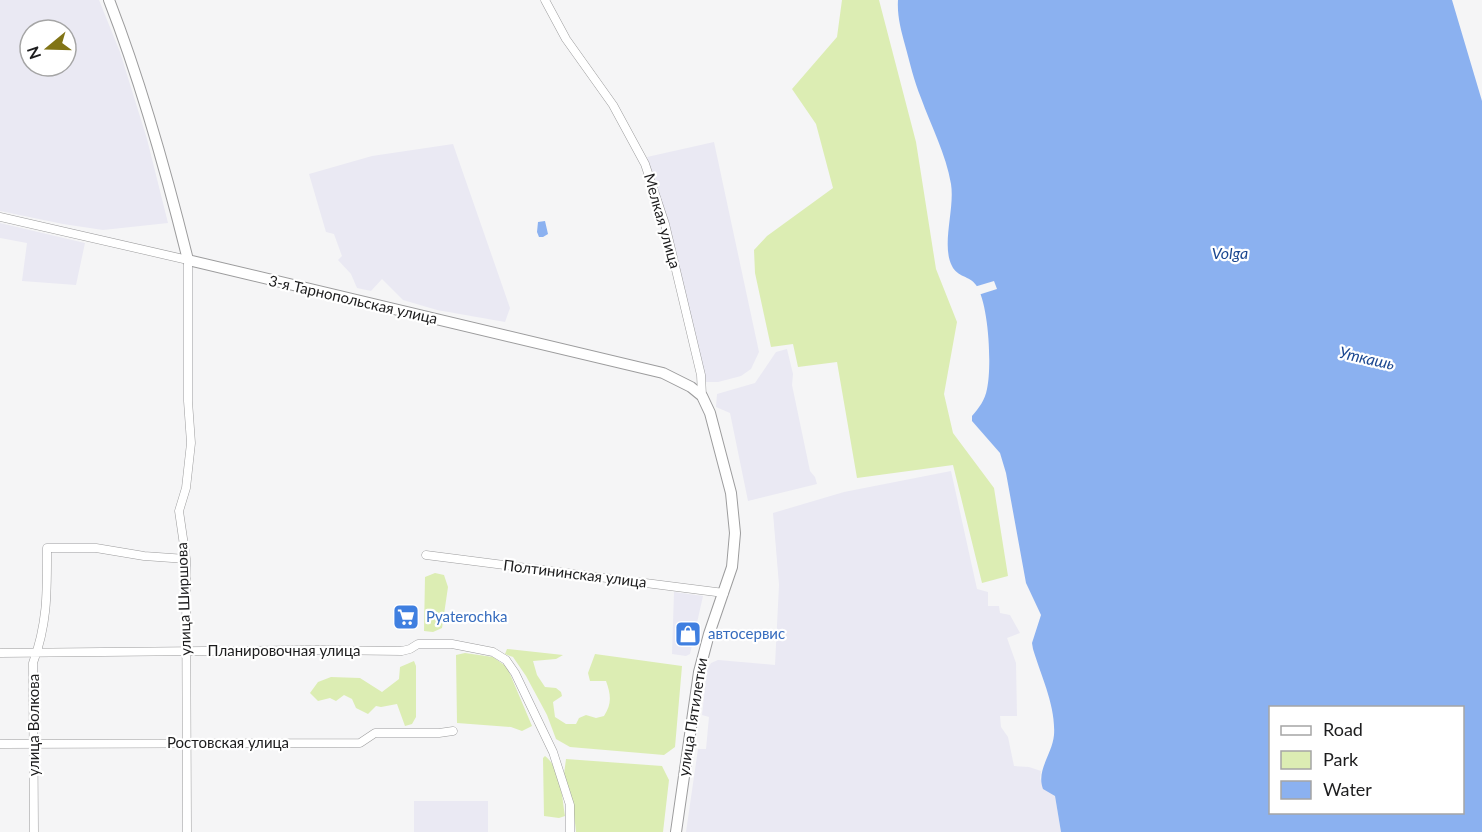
<svg xmlns="http://www.w3.org/2000/svg" width="1482" height="832" font-family="Lato,sans-serif">
<style>
.built{fill:#eae9f3;fill-rule:evenodd}
.green{fill:#dcedb3}
.water{fill:#8bb1f0;fill-rule:evenodd}
.pier{fill:#f5f5f6}
.lines{fill:none;stroke-linecap:round;stroke-linejoin:round}
.minor-casing{stroke:#9c9c9d;stroke-width:9}
.major-casing{stroke:#9c9c9d;stroke-width:12}
.minor{stroke:#fff;stroke-width:8}
.major{stroke:#fff;stroke-width:10}
.labels{text-anchor:middle;stroke-width:4.5;stroke-linejoin:round;paint-order:stroke}
.street-label{font-size:15px;fill:#1d1d1e;stroke:#fff}
.shop-label{font-size:15px;fill:#366cbe;stroke:#fff;text-anchor:start}
.water-label{font-size:16px;font-style:italic;fill:#1c4891;stroke:#fff}
</style>
<rect width="100%" height="100%" fill="#f5f5f6"/>
<path class="built" d="M0,0H99L120,52L147,139L168,223L103,230L63,224L0,211ZM30,30H66V66H30Z
M714,142L759,352L751,369L741,376L718,382H706L666,222L647,157Z
M453,144L510,308L505,322L437,310L403,300L382,279L371,291L357,288L351,274L338,260L342,256L334,234L326,232L309,174L372,156Z
M0,223L85,243L76,285L22,281L27,243L0,238Z
M787,349L793,374L792,385L810,471L815,477L817,484L748,501L730,413L716,407L717,394L755,383L776,352Z
M951,471L977,589L988,592V606H999L1000,613L1010,615L1020,633L1007,638L1016,663L1017,716H1000L1001,727L1008,737L1014,766L1029,767L1041,771L1040,779L1055,796L1061,832H686L698,749H706L709,717L702,715L707,670L711,663L718,660L775,665L779,585L773,513L844,492Z
M674,592L703,596L690,654L686,656L672,654Z
M414,801H488V832H414Z"/>
<path class="green" d="M842,0H879L916,142L936,269L957,322L944,394L953,433L994,488L1008,576L982,583L953,465L857,478L837,362L798,367L793,344L771,347L755,273L754,250L767,236L833,188L816,124L792,89L837,37Z
M435,573L444,575L448,587L442,628L433,632L424,631L425,577Z
M507,649L563,655L556,659L533,661L537,675L545,687L556,688L561,692L562,696L553,702L555,717L566,724H576L579,718L586,715L596,718L604,716C612,704 611,695 606,681H590L588,673L595,654L682,666L675,747L664,755L570,747L556,739L547,715L526,676L513,657L505,654Z
M465,653L493,657L507,667L532,726L522,731L511,727L457,723L456,655Z
M414,661L416,666V717L412,724L405,726L397,704L381,707L376,706L368,714L356,708L352,699L344,695L336,701L330,698L318,701L310,693L318,682L331,677L360,678L382,692L399,679L400,667Z
M545,756C561,768 562,797 565,816L559,818L544,816L543,758Z
M566,759L662,766L669,780L663,832H576L573,805L564,774Z"/>
<path class="water" d="M898,0H1452L1482,101V832H1061L1055,796L1043,789C1036,770 1052,755 1054,735C1056,706 1041,676 1033,649L1032,643L1041,615L1026,583L1006,473L1000,453L972,421V416C979,408 985,400 987,389C992,367 989,303 976,285C970,276 957,277 952,266C941,245 955,209 951,184C946,154 931,126 921,98C914,81 910,63 905,45C901,30 897,16 898,0ZM1270,708H1462V812H1270Z
M545,221L548,234L543,237H539L537,232L538,222Z"/>
<path class="pier" d="M994,281L997,289L978,295L974,287Z"/>
<g class="lines">
<defs>
<path id="minor" d="M545,0L566,39L613,105L645,164L665,224L701,375L702,396
M0,217L188,260V401L191,443L186,488L179,511L186,559L187,832
M426,555L724,593
M0,653L317,650L402,651L410,649L418,644H452L493,652L506,660L515,673L553,752L570,805V832
M0,744L360,743L375,733H439L453,731
M34,832L33,663C48,622 47,591 47,548H96L144,556L186,559"/>
<path id="major" d="M109,0C142,85 166,171 188,260L663,373L691,387L702,396L710,413L731,493L735,533L732,567L709,634L699,672L676,832"/>
</defs>
<use href="#minor" class="minor-casing"/>
<use href="#major" class="major-casing"/>
<use href="#minor" class="minor"/>
<use href="#major" class="major"/>
</g>
<defs>
<symbol id="supermarket-square" viewBox="-11 -11 22 22"><rect x="-9" y="-9" width="18" height="18" rx="4" fill="#3f7fe0" stroke="#fff"/><path d="M-6-5.5h2.5l.6 2H6L4.5 2H-2.5L-4.4-4H-6ZM-1.5 3.2a1.3 1.3 0 1 0 .1 0ZM3 3.2a1.3 1.3 0 1 0 .1 0Z" fill="#fff"/></symbol>
<symbol id="shop-square" viewBox="-11 -11 22 22"><rect x="-9" y="-9" width="18" height="18" rx="4" fill="#3f7fe0" stroke="#fff"/><path d="M-5-2.5h2.3a2.7 3.5 0 0 1 5.4 0H5L5.5 6h-11ZM-1.5-2.5h3a1.5 2.3 0 0 0-3 0Z" fill="#fff"/></symbol>
</defs>
<g fill-rule="evenodd">
<use href="#supermarket-square" x="391" y="602" width="30" height="30"/>
<use href="#shop-square" x="673" y="619" width="30" height="30"/>
</g>
<g class="labels">
<g class="street-label">
<text transform="translate(662 221) rotate(74)" y="5">Мелкая улица</text>
<text transform="translate(353 300) rotate(13)" y="5">3-я Тарнопольская улица</text>
<text transform="translate(575 574) rotate(7)" y="5">Полтининская улица</text>
<text transform="translate(184 599) rotate(-92)" y="5">улица Ширшова</text>
<text x="284" y="656">Планировочная улица</text>
<text transform="translate(693 717) rotate(-81)" y="5">улица Пятилетки</text>
<text transform="translate(34 725) rotate(-90)" y="5">улица Волкова</text>
<text x="228" y="748">Ростовская улица</text>
</g>
<g class="shop-label">
<text x="426" y="622">Pyaterochka</text>
<text x="708" y="639">автосервис</text>
</g>
<g class="water-label">
<text x="1230" y="259">Volga</text>
<text transform="translate(1367 358) rotate(13)" y="6">Уткашь</text>
</g>
</g>
<rect x="1269" y="706" width="195" height="108" fill="#ffffff" stroke="#a5a5a5" stroke-width="1.5"/>
<rect x="1281" y="726" width="30" height="9" fill="#ffffff" stroke="#a5a5a5" stroke-width="1.5"/>
<text x="1323" y="736" font-size="18" fill="#1d1d1e">Road</text>
<rect x="1281" y="751" width="30" height="18" fill="#dcedb3" stroke="#a5a5a5" stroke-width="1.5"/>
<text x="1323" y="766" font-size="18" fill="#1d1d1e">Park</text>
<rect x="1281" y="781" width="30" height="18" fill="#8bb1f0" stroke="#a5a5a5" stroke-width="1.5"/>
<text x="1323" y="796" font-size="18" fill="#1d1d1e">Water</text>
<g transform="translate(48 48) rotate(251)"><circle r="28" fill="#ffffff" stroke="#a5a5a5" stroke-width="1.5"/>
<path d="M0-4.5L10 22L0 15L-10 22Z" fill="#817416"/>
<text y="-9" font-size="16" font-weight="bold" text-anchor="middle" fill="#1d1d1e">N</text>
</g>
</svg>
